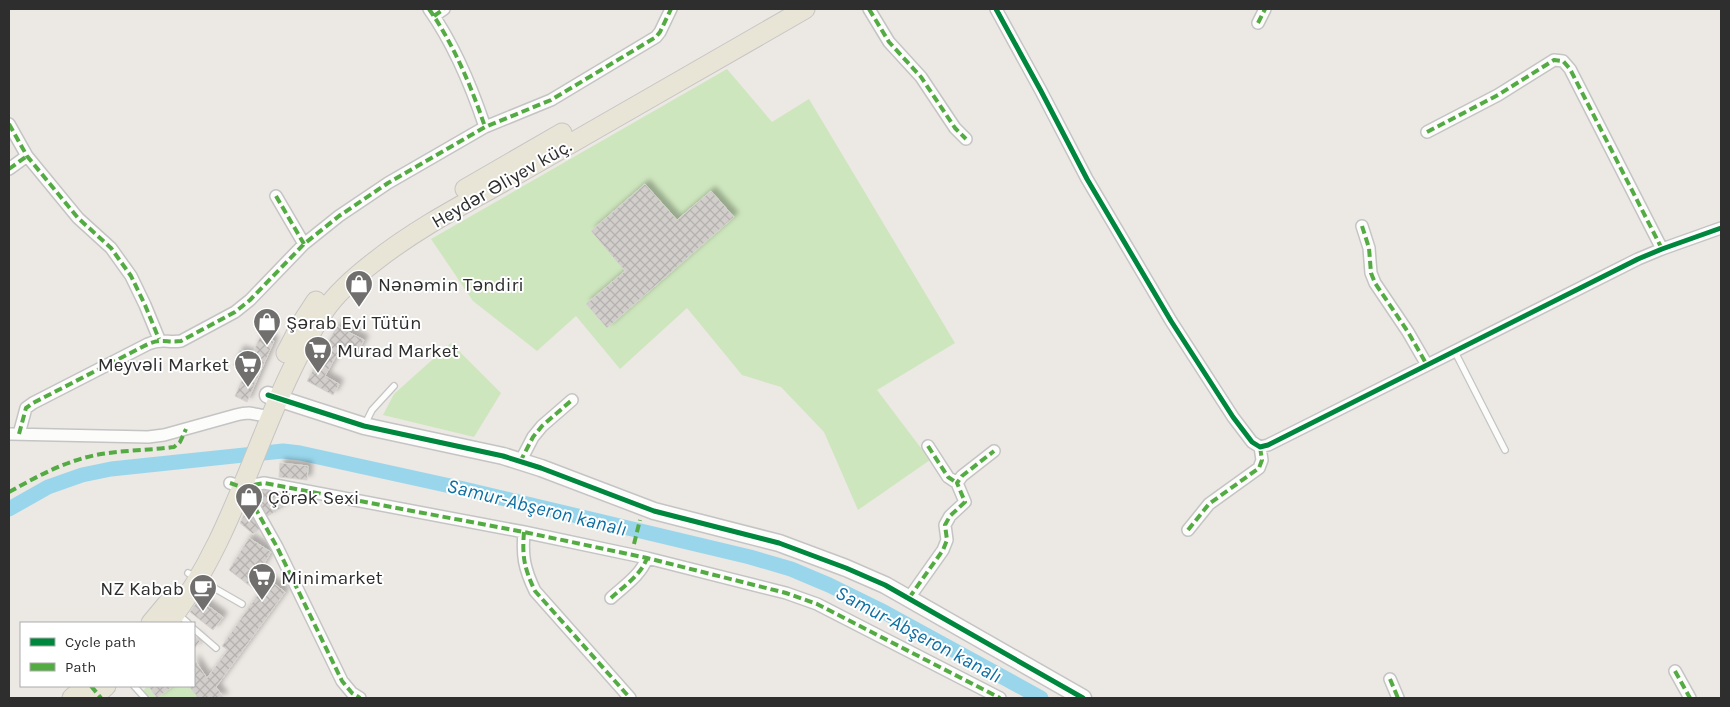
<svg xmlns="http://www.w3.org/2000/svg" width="1730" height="707" font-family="Karla,sans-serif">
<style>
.park{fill:#cee6be}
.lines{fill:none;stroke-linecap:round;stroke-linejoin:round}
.canal{stroke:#99d6ec;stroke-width:15}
.building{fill:url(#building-cross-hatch);stroke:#d7d4d0;filter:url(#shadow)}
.lane-casing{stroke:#c5c4c5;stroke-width:8}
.street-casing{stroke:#c5c4c5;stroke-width:14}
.secondary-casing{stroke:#c5c4c5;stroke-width:19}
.primary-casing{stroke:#c6c5c4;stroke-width:21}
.lane{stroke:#fcfcfb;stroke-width:5.5}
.street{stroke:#fcfcfb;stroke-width:11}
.secondary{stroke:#fcfcfb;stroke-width:16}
.primary{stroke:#e8e4d6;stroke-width:19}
.quiet{stroke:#54ab44;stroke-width:4;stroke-dasharray:8 4;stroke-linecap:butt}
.cycleway-casing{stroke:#fff;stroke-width:8}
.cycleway{stroke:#00873e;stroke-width:5}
.labels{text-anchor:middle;stroke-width:4;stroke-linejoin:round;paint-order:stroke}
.street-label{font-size:19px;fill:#2e2e2e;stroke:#fff}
.poi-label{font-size:19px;fill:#2e2e2e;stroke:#fff;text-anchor:start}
.water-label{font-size:20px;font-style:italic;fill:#0d6fa3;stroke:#fff}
</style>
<defs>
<pattern id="building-cross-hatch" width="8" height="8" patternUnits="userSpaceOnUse" patternTransform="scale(1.25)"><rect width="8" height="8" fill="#d1cecb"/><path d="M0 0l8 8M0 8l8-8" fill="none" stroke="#b4b1af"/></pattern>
<filter id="shadow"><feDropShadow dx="4.5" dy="-4.5" stdDeviation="2.5" flood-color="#0004"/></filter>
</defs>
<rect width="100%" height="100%" fill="#ece8e4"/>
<path class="park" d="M727,69L772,122L809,99L955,343L877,390L930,460L858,510L824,432L781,387L742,375L687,308L620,369L576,316L537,351L473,301L431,239Z
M451,343L501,393L474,437L383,415L394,394Z
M147,686L157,698L173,686H189L198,698H138Z"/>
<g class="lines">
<path class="canal" d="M9,509L48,487L82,475L111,469L283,451L300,453L464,489L750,557L791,569L829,585L884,612L1041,698"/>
</g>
<path class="building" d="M645,184L677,220L711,191L734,217L607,328L586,304L625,271L591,231Z
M337,326L364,340L356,355L341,347L325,376L339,384L333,395L307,381Z
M261,335L274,341L247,402L235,396L246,371L233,365L240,350L252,355Z
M280,463L308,466L307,480L279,477Z
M256,489L288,493L283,507L266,517L259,502L252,499Z
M247,508L262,527L253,534L240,523Z
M249,538L271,552L259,572L285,592L216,687L224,698H198L189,686H194V659L207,678L228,650L222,646L259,593L229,570Z
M199,599L223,617L213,630L190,612Z
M194,636L200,641L194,649Z
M148,686H173L157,698Z"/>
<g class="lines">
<defs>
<path id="lane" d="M1455,352L1505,450
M365,424L372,410L394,386
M188,573L242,604
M178,614L188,623
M194,629L216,648
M134,686L145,698"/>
<path id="street" d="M429,9C453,43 472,88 485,127
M869,9L889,42L921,77L955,128L966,139
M996,9L1041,91L1087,179L1171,321L1233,417L1252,442L1260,447L1268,445L1638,259L1662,249L1721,228
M434,16L444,9
M1258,23L1265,9
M9,124L27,156L78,218L111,248L131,276L145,305L159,339
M1427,132L1498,95L1554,60L1563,61L1570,69L1662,249
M9,169L27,156
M276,196L304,244
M1362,226L1369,248L1371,273L1375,283L1408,332L1427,365
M9,434L148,437L164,435L236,415C240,414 245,413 249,413C260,414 264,419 274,411
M19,434L26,408L33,403L148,344C162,338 167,343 181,341L235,312L250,300L304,244L339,216L388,183L485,127L551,100L656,37L660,32L671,9
M928,446L948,477L957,483
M520,462L533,437L542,426L572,400
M230,483L242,487L254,506L277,547L342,681L352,693L360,698
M242,487L264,483L275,485L524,532L647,558L786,593L817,604L1000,698
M1188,530L1209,504L1259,468L1262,460L1260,447
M524,532C522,556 524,568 535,591L630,698
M611,598C624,586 641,575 647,558
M909,598L943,550L947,540L945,525L950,516L965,502L957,483L962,476L994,451
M1675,671L1690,698
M1390,679L1398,698"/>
<path id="secondary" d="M268,395L364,426L503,456L541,468L654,511L779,543L846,568L885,585L1083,698"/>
<path id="primary" d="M465,189L562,133
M286,353L301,324L316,301
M151,623L171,599
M168,623C241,531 261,407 325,310C338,291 356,276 374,262C422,224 476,198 528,168C620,115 713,62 805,9
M72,698L87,686
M92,698L106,686"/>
</defs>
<use href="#lane" class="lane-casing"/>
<use href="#street" class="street-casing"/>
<use href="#secondary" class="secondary-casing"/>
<use href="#primary" class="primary-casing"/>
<use href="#lane" class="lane"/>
<use href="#street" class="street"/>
<use href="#secondary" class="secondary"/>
<use href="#primary" class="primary"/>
<path class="quiet" d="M429,9C453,43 472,88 485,127
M869,9L889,42L921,77L955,128L966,139
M434,16L444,9
M1258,23L1265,9
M9,124L27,156L78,218L111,248L131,276L145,305L159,339
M1427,132L1498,95L1554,60L1563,61L1570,69L1662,249
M9,169L27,156
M276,196L304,244
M1362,226L1369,248L1371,273L1375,283L1408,332L1427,365
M19,434L26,408L33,403L148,344C162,338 167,343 181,341L235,312L250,300L304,244L339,216L388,183L485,127L551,100L656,37L660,32L671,9
M928,446L948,477L957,483
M520,462L533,437L542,426L572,400
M230,483L242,487L254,506L277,547L342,681L352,693L360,698
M242,487L264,483L275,485L524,532L647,558L786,593L817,604L1000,698
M9,492C40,475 72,457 109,453C130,450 152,450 174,447L180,442L186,429
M1188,530L1209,504L1259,468L1262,460L1260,447
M524,532C522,556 524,568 535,591L630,698
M634,544L640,520
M611,598C624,586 641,575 647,558
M909,598L943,550L947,540L945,525L950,516L965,502L957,483L962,476L994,451
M1675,671L1690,698
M1390,679L1398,698
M91,686L101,698"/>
<defs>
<path id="cycleway" d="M996,9L1041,91L1087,179L1171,321L1233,417L1252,442L1260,447L1268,445L1638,259L1662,249L1721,228
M268,395L364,426L503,456L541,468L654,511L779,543L846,568L885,585L1083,698"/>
</defs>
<use href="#cycleway" class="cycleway-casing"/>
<use href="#cycleway" class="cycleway"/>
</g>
<defs>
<symbol id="shop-pin" viewBox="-11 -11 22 30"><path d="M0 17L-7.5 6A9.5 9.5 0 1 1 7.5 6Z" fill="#706f6e" stroke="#fff"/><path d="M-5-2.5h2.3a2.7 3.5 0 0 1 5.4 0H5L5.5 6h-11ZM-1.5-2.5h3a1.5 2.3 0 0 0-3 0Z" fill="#fff"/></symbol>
<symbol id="supermarket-pin" viewBox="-11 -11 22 30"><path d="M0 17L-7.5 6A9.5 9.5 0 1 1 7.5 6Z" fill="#706f6e" stroke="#fff"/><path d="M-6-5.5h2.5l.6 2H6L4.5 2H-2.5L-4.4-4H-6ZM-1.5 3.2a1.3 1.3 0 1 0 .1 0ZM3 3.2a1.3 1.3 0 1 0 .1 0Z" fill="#fff"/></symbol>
<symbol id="cafe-pin" viewBox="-11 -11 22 30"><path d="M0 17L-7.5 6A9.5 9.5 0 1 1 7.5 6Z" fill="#706f6e" stroke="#fff"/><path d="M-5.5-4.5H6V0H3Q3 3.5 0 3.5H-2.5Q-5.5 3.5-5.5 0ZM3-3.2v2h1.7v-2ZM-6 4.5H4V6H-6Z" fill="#fff"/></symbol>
</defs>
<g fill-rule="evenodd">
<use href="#shop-pin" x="343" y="268" width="32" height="43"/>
<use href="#shop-pin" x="251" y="306" width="32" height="43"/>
<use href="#supermarket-pin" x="302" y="334" width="32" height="43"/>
<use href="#supermarket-pin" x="232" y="348" width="32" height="43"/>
<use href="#shop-pin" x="233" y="481" width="32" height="43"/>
<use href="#supermarket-pin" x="246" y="561" width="32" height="43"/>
<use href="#cafe-pin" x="187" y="572" width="32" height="43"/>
</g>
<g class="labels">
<g class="street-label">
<text transform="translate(501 183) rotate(-30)" y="7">Heydər Əliyev küç.</text>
</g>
<g class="poi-label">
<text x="378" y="291">Nənəmin Təndiri</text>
<text x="286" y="329">Şərab Evi Tütün</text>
<text x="337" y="357">Murad Market</text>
<text x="229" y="371" text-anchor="end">Meyvəli Market</text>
<text x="268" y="504">Çörək Sexi</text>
<text x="281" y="584">Minimarket</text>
<text x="184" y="595" text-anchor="end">NZ Kabab</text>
</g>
<g class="water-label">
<text transform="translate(537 507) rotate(14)" y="7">Samur-Abşeron kanalı</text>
<text transform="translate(919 634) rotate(28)" y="7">Samur-Abşeron kanalı</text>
</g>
</g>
<rect width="1730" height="707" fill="none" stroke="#2e2e2e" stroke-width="20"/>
<rect x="20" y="622" width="175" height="65" fill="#ffffff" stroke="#ababab"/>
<rect x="30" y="638" width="25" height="8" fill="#00873e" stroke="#ababab"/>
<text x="65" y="647" font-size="15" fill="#2e2e2e">Cycle path</text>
<rect x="30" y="663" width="25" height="8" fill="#54ab44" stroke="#ababab"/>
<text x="65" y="672" font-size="15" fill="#2e2e2e">Path</text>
</svg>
